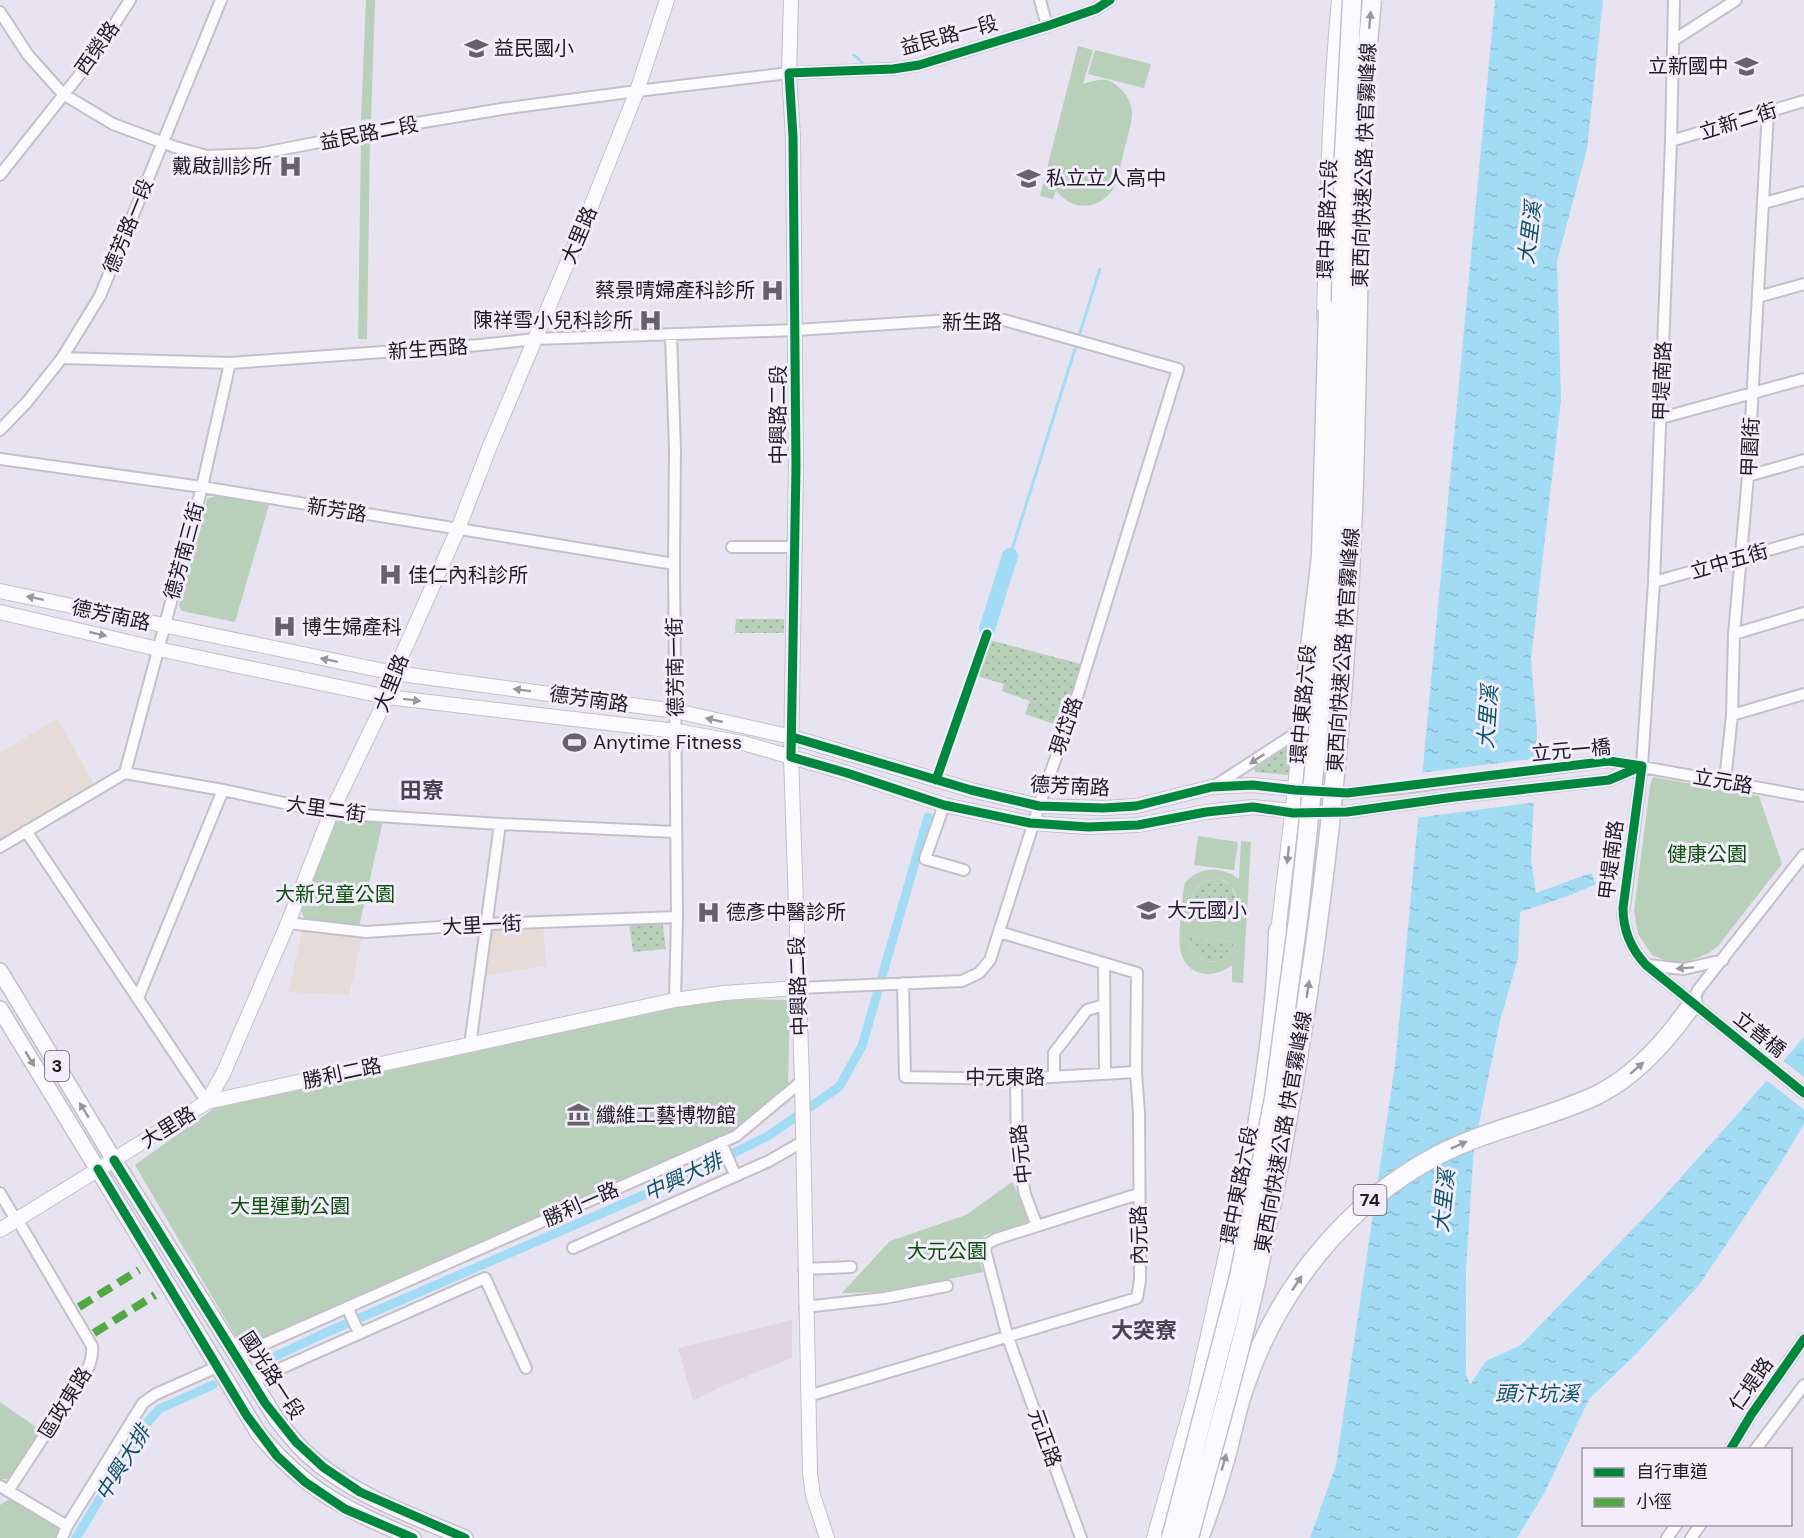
<svg xmlns="http://www.w3.org/2000/svg" width="1804" height="1538" font-family="'DM Sans','Noto Sans TC',sans-serif">
<style>
.commercial{fill:#e7dbd8}
.industrial{fill:#e2d5e3}
.grass{fill:url(#grass-dots)}
.park{fill:#b8cfba;fill-rule:evenodd}
.water{fill:url(#water-ripples)}
.pier{fill:#e7e3f0}
.lines{fill:none;stroke-linecap:round;stroke-linejoin:round}
.stream{stroke:#a2dbf4;stroke-width:3}
.canal{stroke:#a2dbf4;stroke-width:9}
.river{stroke:#a2dbf4;stroke-width:16}
.street-casing{stroke:#c3c0ca;stroke-width:14}
.secondary-casing{stroke:#c3c0ca;stroke-width:16}
.primary-casing{stroke:#c3c0ca;stroke-width:18}
.highway-casing{stroke:#c3c0ca;stroke-width:21}
.street{stroke:#fbfbfd;stroke-width:10}
.secondary{stroke:#fbfbfd;stroke-width:14}
.primary{stroke:#fbfbfd;stroke-width:15}
.highway{stroke:#fbfbfd;stroke-width:18}
.highway-bridge-casing{stroke:#c3c0ca;stroke-width:21;stroke-linecap:butt}
.highway-bridge{stroke:#fbfbfd;stroke-width:18}
.quiet{stroke:#52a944;stroke-width:8;stroke-dasharray:15 8;stroke-linecap:butt}
.cycleway-casing{stroke:#f2ecfb;stroke-width:13}
.cycleway{stroke:#00873e;stroke-width:9}
.oneway{fill:#98979c}
.labels{text-anchor:middle;stroke-width:6;stroke-linejoin:round;paint-order:stroke}
.shield{fill:#f2ecfb;stroke:#5f5a65;stroke-width:1.5}
.shield-label{font-size:18px;font-weight:bold;fill:#201c25}
.street-label{font-size:20px;fill:#201c25;stroke:#f2ecfb}
.poi-label{font-size:20px;fill:#201c25;stroke:#f2ecfb;text-anchor:start}
.park-label{font-size:20px;fill:#0a5109;stroke:#f2ecfb}
.water-label{font-size:21px;font-style:italic;fill:#0e5468;stroke:#f2ecfb}
.quarter-label{font-size:22px;font-weight:bold;fill:#4b4357;stroke:#f2ecfb}
</style>
<defs>
<pattern id="grass-dots" width="8" height="8" patternUnits="userSpaceOnUse" patternTransform="scale(1.5)"><rect width="8" height="8" fill="#b8cfba"/><path d="M2 2h.1M6 6h.1" fill="none" stroke="#9eb1a0" stroke-width="1.8" stroke-linecap="round"/></pattern>
<pattern id="water-ripples" width="26" height="14" patternUnits="userSpaceOnUse" patternTransform="scale(1.5)"><rect width="26" height="14" fill="#a2dbf4"/><path d="M2 4q2-2 4 0t4 0M15 11q2-2 4 0t4 0" fill="none" stroke="#8bbbd1"/></pattern>
</defs>
<rect width="100%" height="100%" fill="#e7e3f0"/>
<path class="commercial" d="M57,719L96,787L0,841V752Z
M543,923L546,966L486,975L492,930L495,926Z
M303,929L363,934L349,995L288,992Z"/>
<path class="industrial" d="M792,1320V1358L723,1386L693,1401L678,1348Z"/>
<path class="grass" d="M736,619H784V633H735Z
M989,640L1081,664L1062,727L1025,714L1030,701L1002,691L1004,684L977,676Z
M1293,744L1290,775L1255,772L1254,768Z
M1219,879L1231,885L1237,901L1192,898C1196,884 1206,880 1219,879Z
M662,919L666,949L633,952L629,923Z
M1189,938L1234,942C1231,970 1189,967 1189,938Z"/>
<path class="park" d="M366,0H375L371,119L361,120Z
M1078,46L1093,50L1083,84C1090,82 1098,79 1106,80C1119,83 1133,100 1132,114C1131,127 1126,142 1123,154C1120,167 1119,184 1110,193C1094,212 1069,209 1056,190L1053,199L1040,196Z
M1095,50L1151,64L1144,88L1088,74Z
M361,141H370L367,339H358Z
M216,496L269,505L235,622L182,611L179,605L207,499Z
M1653,777L1759,796L1782,864L1718,946L1709,953L1687,962H1670L1652,955L1638,934L1634,911L1650,786Z
M333,816L383,821L359,927L307,923L298,905Z
M1198,836L1238,842L1234,870L1194,865Z
M1241,841L1251,842L1243,983L1232,982V965C1222,972 1213,976 1201,973C1175,966 1179,937 1181,916C1182,905 1182,894 1185,883C1199,866 1222,866 1239,879ZM1219,879C1231,882 1235,890 1237,901L1192,898C1195,884 1206,880 1219,879ZM1189,938L1233,942C1233,970 1188,967 1189,938Z
M724,999L790,1000L788,1085L734,1131L243,1349L135,1165L216,1107L461,1055L673,1004Z
M1012,1182L1032,1220L984,1236L977,1252L983,1272L886,1292L842,1293L890,1241L966,1215Z
M0,1402L43,1432L13,1476L9,1479H0Z
M11,1498L56,1526L61,1533L58,1538H0V1505Z"/>
<path class="water" d="M1495,0H1603L1587,149L1557,261L1561,400L1531,659L1537,731L1531,860L1536,893L1591,873L1596,884L1568,896L1520,912L1518,958L1500,1021L1474,1147L1466,1269V1374L1470,1385L1486,1361L1521,1345L1656,1205L1736,1116L1804,1037V1124L1780,1164L1699,1285L1638,1352L1589,1399L1545,1492L1517,1538H1310L1336,1465L1395,1065Z"/>
<path class="pier" d="M1539,758L1537,802L1415,818L1419,773Z
M1781,1059L1804,1077V1110L1765,1079Z"/>
<g class="lines">
<path class="stream" d="M854,55L865,65
M1010,556L1100,269"/>
<path class="canal" d="M257,1365L325,1333L683,1178L768,1136L839,1087L862,1046L928,817
M76,1538L142,1429L159,1409L213,1385"/>
<path class="river" d="M987,629L1010,556"/>
<defs>
<path id="street" d="M1040,0L1047,26
M1674,0L1671,141L1654,582L1642,766L1623,915C1625,934 1633,951 1646,965L1804,1093
M0,12L28,55L63,94L113,124L175,147L207,156L258,154L411,124L508,108L637,91L789,73L893,69L919,65L1047,26L1096,9L1110,0
M1674,40L1736,0
M1671,141L1804,101
M0,175L92,59L130,0
M1764,203L1804,192
M1758,297L1804,284
M671,335L675,449L674,564L677,917L675,1000
M62,358L230,363L480,345L535,339L796,330L951,320H1004L1178,369L1076,700L1039,806L990,960L979,973L962,981L798,988
M1661,418L1804,379
M0,430L27,402L62,358L100,296L221,0
M0,459L202,487L674,564
M1748,476L1804,460
M732,547H796
M1654,582L1804,540
M1734,634L1804,613
M1732,715L1804,694
M125,773L202,487L230,363
M1725,781L1732,715L1734,634L1748,476L1768,111
M1213,787L1301,730
M1316,791L1347,793L1401,788L1609,761L1804,796
M944,805L925,859L964,870
M1314,811L1347,812L1454,797L1609,780L1642,766
M26,831L207,1102
M0,847L125,773L223,790L331,813L500,824L675,832
M288,923L366,932L486,924L677,917
M1104,963L1105,1074
M1647,965L1684,969L1723,960
M903,983L905,1077L1016,1079L1136,1072
M138,998L223,790
M1693,1003L1698,990L1804,855
M470,1045L500,824
M1054,1077V1053L1087,1010L1104,1005
M1016,1079L1017,1154L1025,1194L1037,1226
M721,1142L735,1175
M0,1193L16,1220L20,1224L92,1346C93,1356 91,1363 86,1372L8,1491
M573,1248L769,1161L802,1142
M804,1269L851,1267
M347,1307L359,1333
M805,1307L885,1298L947,1286
M237,1356L736,1136L802,1081
M252,1381L485,1278L526,1368
M808,1396L1137,1298L1140,1280L1139,1113L1136,1072L1137,973L999,932
M1730,1450L1751,1415L1804,1339
M1755,1450L1804,1385
M0,1486L67,1526
M62,1538L67,1526L143,1403L156,1394L217,1367
M1081,1538L1008,1338L985,1250L987,1244L996,1239L1138,1194
M1667,1538L1677,1524
M1691,1538L1701,1524"/>
<path id="secondary" d="M791,0L789,73L793,137L796,466L791,757L802,1081L810,1474L813,1495L827,1538
M1324,318C1327,212 1329,106 1339,0
M0,591L394,673L676,711L792,737L971,790L1039,806L1103,808L1136,806L1212,787L1253,785L1304,790
M0,612L158,649L387,697L676,731L743,743L847,773L944,805L1030,823L1088,827L1138,825L1206,812L1253,807L1301,812
M1277,940L1294,798L1307,670
M207,1102L675,1000L724,993L798,988
M0,1230L207,1102L223,1074L288,923L331,813L387,697L394,673L458,529L490,446L590,209L637,91L667,0
M1208,1435L1221,1380
M1154,1538L1194,1398L1229,1241"/>
<path id="primary" d="M0,971L114,1160L277,1420C287,1432 296,1444 308,1455C352,1495 411,1515 465,1538
M0,1009L259,1434C307,1492 345,1509 413,1538"/>
<path id="highway" d="M1234,1259C1252,1150 1276,1041 1278,931
M1199,1538C1209,1513 1218,1486 1225,1460C1232,1436 1236,1410 1245,1386C1278,1288 1347,1203 1438,1155C1490,1128 1548,1119 1599,1094C1638,1074 1669,1038 1693,1003"/>
</defs>
<use href="#street" class="street-casing"/>
<use href="#secondary" class="secondary-casing"/>
<use href="#primary" class="primary-casing"/>
<use href="#highway" class="highway-casing"/>
<use href="#street" class="street"/>
<use href="#secondary" class="secondary"/>
<use href="#primary" class="primary"/>
<use href="#highway" class="highway"/>
<defs>
<path id="highway-bridge" d="M1306,680L1321,556L1328,310
M1171,1538L1239,1277L1274,1098L1299,912L1319,723L1336,535L1344,154L1352,0
M1189,1538C1211,1453 1237,1367 1256,1281C1303,1060 1335,834 1348,609C1359,437 1356,265 1364,93C1366,62 1369,31 1372,0"/>
</defs>
<use href="#highway-bridge" class="highway-bridge-casing"/>
<use href="#highway-bridge" class="highway-bridge"/>
<path class="quiet" d="M79,1307L139,1270
M94,1333L155,1295"/>
<defs>
<path id="cycleway" d="M1110,0L1096,9L1047,26L919,65L893,69L789,73L793,137L796,466L791,757L847,773L944,805L1030,823L1088,827L1138,825L1206,812L1253,807L1293,813L1347,812L1454,797L1609,780L1642,766
M792,737L971,790L1039,806L1103,808L1136,806L1212,787L1253,785L1295,790L1347,793L1609,761L1642,766
M1642,766L1623,908C1623,929 1631,949 1646,965L1804,1093
M936,780L987,634
M114,1160L265,1403L296,1442L323,1467L360,1492L465,1538
M98,1169L247,1416L277,1456L305,1482L345,1509L413,1538
M1730,1450L1751,1415L1804,1339"/>
</defs>
<use href="#cycleway" class="cycleway-casing"/>
<use href="#cycleway" class="cycleway"/>
</g>
<defs><path id="oneway-solid" d="M-6-.8H1V-3.2L6.5 0L1 3.2V.8H-6Z" transform="scale(1.5)"/></defs>
<g class="oneway">
<use href="#oneway-solid" transform="translate(1370 20) rotate(-85)"/>
<use href="#oneway-solid" transform="translate(35 598) rotate(-168)"/>
<use href="#oneway-solid" transform="translate(98 634) rotate(13)"/>
<use href="#oneway-solid" transform="translate(329 660) rotate(-168)"/>
<use href="#oneway-solid" transform="translate(522 690) rotate(-173)"/>
<use href="#oneway-solid" transform="translate(412 700) rotate(7)"/>
<use href="#oneway-solid" transform="translate(714 720) rotate(-167)"/>
<use href="#oneway-solid" transform="translate(1257 759) rotate(146)"/>
<use href="#oneway-solid" transform="translate(1288 855) rotate(96)"/>
<use href="#oneway-solid" transform="translate(1685 968) rotate(176)"/>
<use href="#oneway-solid" transform="translate(1308 989) rotate(-81)"/>
<use href="#oneway-solid" transform="translate(30 1059) rotate(59)"/>
<use href="#oneway-solid" transform="translate(1637 1068) rotate(-41)"/>
<use href="#oneway-solid" transform="translate(84 1110) rotate(-121)"/>
<use href="#oneway-solid" transform="translate(1459 1145) rotate(-24)"/>
<use href="#oneway-solid" transform="translate(1297 1283) rotate(-56)"/>
<use href="#oneway-solid" transform="translate(1224 1462) rotate(-74)"/>
</g>
<defs>
<symbol id="school-bare" viewBox="-9 -9 18 18"><path d="M0-5L7-2L0 1L-7-2ZM-4 1L0 2.5L4 1V4Q0 6-4 4Z" fill="#66626c" stroke="#f2ecfb" stroke-width="2.5" paint-order="stroke"/></symbol>
<symbol id="hospital-bare" viewBox="-9 -9 18 18"><path d="M-5-5h3v3.5h4V-5h3V5h-3V1.5h-4V5h-3Z" fill="#66626c" stroke="#f2ecfb" stroke-width="2.5" paint-order="stroke"/></symbol>
<symbol id="stadium-bare" viewBox="-9 -9 18 18"><path d="M0-5a6.5 5 0 1 0 0 10a6.5 5 0 1 0 0-10ZM-3.5-1.8h7v3.6h-7Z" fill="#66626c" stroke="#f2ecfb" stroke-width="2.5" paint-order="stroke"/></symbol>
<symbol id="museum-bare" viewBox="-9 -9 18 18"><path d="M0-6L6-3V-2H-6V-3ZM-5-1h2V3h-2ZM-1-1h2V3h-2ZM3-1h2V3H3ZM-6 4H6V6H-6Z" fill="#66626c" stroke="#f2ecfb" stroke-width="2.5" paint-order="stroke"/></symbol>
</defs>
<g fill-rule="evenodd">
<use href="#school-bare" x="460" y="32" width="33" height="33"/>
<use href="#school-bare" x="1730" y="50" width="33" height="33"/>
<use href="#hospital-bare" x="274" y="150" width="33" height="33"/>
<use href="#school-bare" x="1012" y="162" width="33" height="33"/>
<use href="#hospital-bare" x="756" y="274" width="33" height="33"/>
<use href="#hospital-bare" x="634" y="304" width="33" height="33"/>
<use href="#hospital-bare" x="374" y="558" width="33" height="33"/>
<use href="#hospital-bare" x="268" y="610" width="33" height="33"/>
<use href="#stadium-bare" x="558" y="726" width="33" height="33"/>
<use href="#school-bare" x="1132" y="894" width="33" height="33"/>
<use href="#hospital-bare" x="692" y="896" width="33" height="33"/>
<use href="#museum-bare" x="562" y="1098" width="33" height="33"/>
</g>
<g class="labels">
<g class="shield">
<rect x="45" y="1051" width="24" height="30" rx="4.5"/>
<rect x="1353.5" y="1185" width="33" height="30" rx="4.5"/>
</g>
<g class="shield-label">
<text x="57" y="1072">3</text>
<text x="1370" y="1206">74</text>
</g>
<g class="street-label">
<text transform="translate(949 35) rotate(-15)" y="7">益民路一段</text>
<text transform="translate(97 48) rotate(-55)" y="7">西榮路</text>
<text transform="translate(1738 121) rotate(-17)" y="7">立新二街</text>
<text transform="translate(369 133) rotate(-11)" y="7">益民路二段</text>
<text transform="translate(1364 165) rotate(-88)" y="7">東西向快速公路 快官霧峰線</text>
<text transform="translate(1327 219) rotate(-88)" y="7">環中東路六段</text>
<text transform="translate(128 226) rotate(-68)" y="7">德芳路一段</text>
<text transform="translate(579 235) rotate(-67)" y="7">大里路</text>
<text x="972" y="329">新生路</text>
<text transform="translate(428 349) rotate(-4)" y="7">新生西路</text>
<text transform="translate(1662 381) rotate(-88)" y="7">甲堤南路</text>
<text transform="translate(778 415) rotate(-90)" y="7">中興路二段</text>
<text transform="translate(1750 447) rotate(-87)" y="7">甲園街</text>
<text transform="translate(337 510) rotate(9)" y="7">新芳路</text>
<text transform="translate(184 551) rotate(-75)" y="7">德芳南三街</text>
<text transform="translate(1729 561) rotate(-16)" y="7">立中五街</text>
<text transform="translate(111 615) rotate(12)" y="7">德芳南路</text>
<text transform="translate(1343 650) rotate(-86)" y="7">東西向快速公路 快官霧峰線</text>
<text transform="translate(675 667) rotate(-91)" y="7">德芳南一街</text>
<text transform="translate(391 683) rotate(-68)" y="7">大里路</text>
<text transform="translate(589 699) rotate(8)" y="7">德芳南路</text>
<text transform="translate(1303 704) rotate(-85)" y="7">環中東路六段</text>
<text transform="translate(1066 726) rotate(-71)" y="7">現岱路</text>
<text transform="translate(1571 750) rotate(-5)" y="7">立元一橋</text>
<text transform="translate(1723 781) rotate(10)" y="7">立元路</text>
<text transform="translate(1070 786) rotate(3)" y="7">德芳南路</text>
<text transform="translate(326 809) rotate(8)" y="7">大里二街</text>
<text transform="translate(1611 860) rotate(-83)" y="7">甲堤南路</text>
<text transform="translate(482 925) rotate(-3)" y="7">大里一街</text>
<text transform="translate(798 986) rotate(-92)" y="7">中興路二段</text>
<text transform="translate(1760 1034) rotate(39)" y="7">立善橋</text>
<text transform="translate(342 1073) rotate(-12)" y="7">勝利二路</text>
<text x="1005" y="1084">中元東路</text>
<text transform="translate(168 1127) rotate(-32)" y="7">大里路</text>
<text transform="translate(1283 1132) rotate(-80)" y="7">東西向快速公路 快官霧峰線</text>
<text transform="translate(1021 1154) rotate(-96)" y="7">中元路</text>
<text transform="translate(1239 1185) rotate(-79)" y="7">環中東路六段</text>
<text transform="translate(581 1204) rotate(-24)" y="7">勝利一路</text>
<text transform="translate(1139 1235) rotate(-91)" y="7">內元路</text>
<text transform="translate(272 1375) rotate(57)" y="7">國光路一段</text>
<text transform="translate(1751 1384) rotate(-55)" y="7">仁堤路</text>
<text transform="translate(65 1403) rotate(-58)" y="7">區政東路</text>
<text transform="translate(1045 1438) rotate(70)" y="7">元正路</text>
</g>
<g class="poi-label">
<text x="494" y="55">益民國小</text>
<text x="1728" y="73" text-anchor="end">立新國中</text>
<text x="272" y="173" text-anchor="end">戴啟訓診所</text>
<text x="1046" y="185">私立立人高中</text>
<text x="755" y="297" text-anchor="end">蔡景晴婦產科診所</text>
<text x="633" y="327" text-anchor="end">陳祥雪小兒科診所</text>
<text x="408" y="582">佳仁內科診所</text>
<text x="302" y="634">博生婦產科</text>
<text x="593" y="749">Anytime Fitness</text>
<text x="1167" y="917">大元國小</text>
<text x="726" y="919">德彥中醫診所</text>
<text x="596" y="1122">纖維工藝博物館</text>
</g>
<g class="park-label">
<text x="1707" y="861">健康公園</text>
<text x="335" y="901">大新兒童公園</text>
<text x="290" y="1213">大里運動公園</text>
<text x="947" y="1258">大元公園</text>
</g>
<g class="water-label">
<text transform="translate(1530 233) rotate(-83)" y="7">大里溪</text>
<text transform="translate(1488 717) rotate(-86)" y="7">大里溪</text>
<text transform="translate(683 1177) rotate(-25)" y="7">中興大排</text>
<text transform="translate(1444 1201) rotate(-84)" y="7">大里溪</text>
<text x="1537" y="1401">頭汴坑溪</text>
<text transform="translate(123 1463) rotate(-58)" y="7">中興大排</text>
</g>
<g class="quarter-label">
<text x="422" y="798">田寮</text>
<text x="1144" y="1338">大突寮</text>
</g>
</g>
<rect x="1582" y="1448" width="210" height="78" fill="#f2ecfb" stroke="#9e99a5" stroke-width="1.5"/>
<rect x="1594" y="1468" width="30" height="9" fill="#00873e" stroke="#9e99a5" stroke-width="1.5"/>
<text x="1636" y="1478" font-size="18" fill="#201c25">自行車道</text>
<rect x="1594" y="1498" width="30" height="9" fill="#52a944" stroke="#9e99a5" stroke-width="1.5"/>
<text x="1636" y="1508" font-size="18" fill="#201c25">小徑</text>
</svg>
